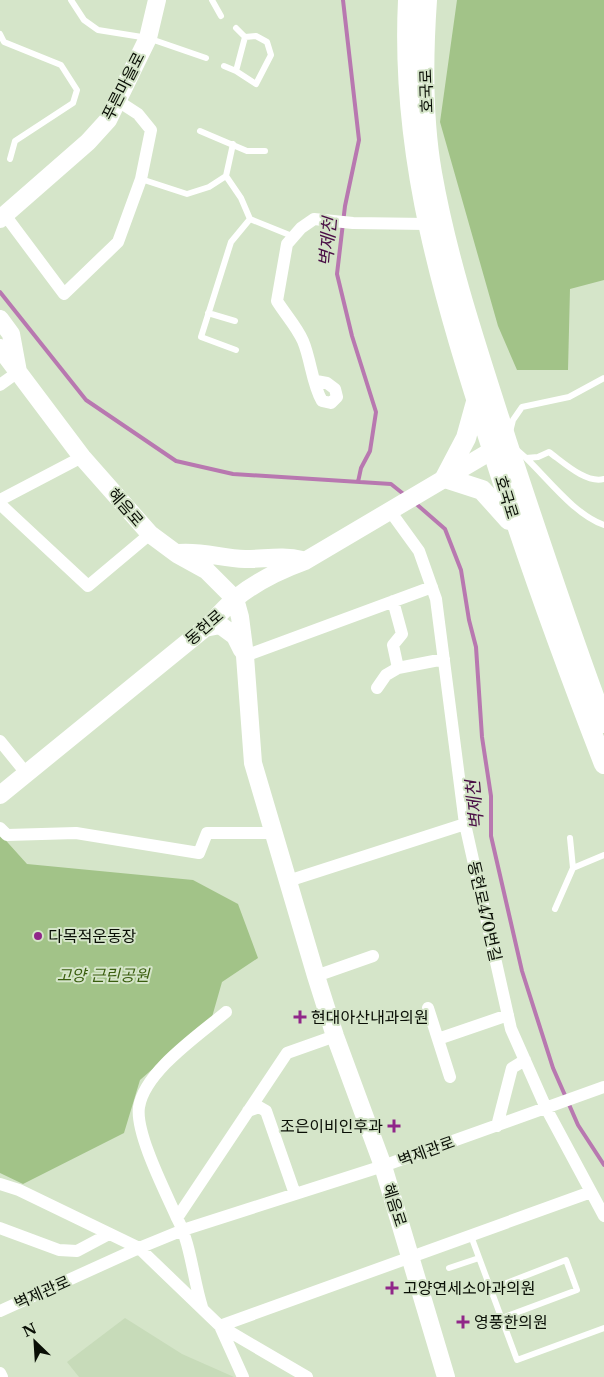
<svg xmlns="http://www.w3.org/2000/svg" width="604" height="1377" font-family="'Libre Baskerville','Noto Sans KR',serif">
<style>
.built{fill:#c7dbb9}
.green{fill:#a2c388}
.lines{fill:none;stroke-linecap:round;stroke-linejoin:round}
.stream{stroke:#b878b0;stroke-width:4}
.lane{stroke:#fff;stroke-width:6}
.street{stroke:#fff;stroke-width:12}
.secondary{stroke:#fff;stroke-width:18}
.primary{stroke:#fff;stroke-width:20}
.poi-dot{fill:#902689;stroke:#d5e5c9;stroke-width:2}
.labels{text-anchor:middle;stroke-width:4;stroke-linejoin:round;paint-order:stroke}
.street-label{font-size:16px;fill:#090e05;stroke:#d5e5c9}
.poi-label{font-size:16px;fill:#090e05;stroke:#d5e5c9;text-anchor:start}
.park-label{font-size:16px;font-style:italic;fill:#3a5e0f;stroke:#d5e5c9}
.water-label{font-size:18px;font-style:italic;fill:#4a0f46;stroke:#d5e5c9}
</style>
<rect width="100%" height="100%" fill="#d5e5c9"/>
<path class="built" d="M125,1318L182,1354L234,1377H79L67,1362Z"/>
<path class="green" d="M457,0H604V280L570,289L568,370H517L498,326L440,122Z
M0,834L27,864L193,880L238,904L258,958L222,982L212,1017L140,1080L124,1133L23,1184L0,1173Z"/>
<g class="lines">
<path class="stream" d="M343,0L359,140L345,206L337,274L352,336L376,412L370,451L361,468L358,482
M0,292L86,400L176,461L233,474L391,484L406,496
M414,502L445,529L461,570L469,620L476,647L482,737L491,796V836L522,971L553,1068L578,1125L604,1165"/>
<path class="lane" d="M71,0L84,20L98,30L148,38L206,58
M212,0L221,16
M0,34L4,42L61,65L77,90L73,103L15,141L10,159
M224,66L236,71L245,37L236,28
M236,71L256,84L271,55L267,42L256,36L245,37
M200,131L247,151H265
M226,176L233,144
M141,179L187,194L209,187L226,176L241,198L250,219L292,236
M208,313L235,321
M236,350L201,337L231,242L250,219
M510,432L513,420L522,407L569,397L604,378
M517,450L526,458L538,457L549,452C563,462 586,484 604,479
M526,458C548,479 575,515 604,525
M573,868L604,855
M555,909L573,868L570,838
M471,1236L517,1360L604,1328
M449,1268L479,1258
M491,1289L566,1260L577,1290L502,1318"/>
<path class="street" d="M5,215L64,294L118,242L141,179L151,130L138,114L118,101
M316,381L327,383L335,389L337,397L331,403L322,401C312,384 311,360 303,341C297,327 285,314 277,301L287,244L301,228L314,219L353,223L427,224
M0,385L18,372
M0,500L82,457
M0,504L88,586L150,534
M390,511L419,551L436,599L465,824L511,1029L546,1108L604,1216
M393,601L402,634L393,645L398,668
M245,656L432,587
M377,688L386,675L398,668L444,659
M0,741L26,773
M0,828L7,835L76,833L199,853L207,833H274
M288,881L465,824
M316,976L373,956
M428,1008L450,1077
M438,1039L508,1015
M248,1111L259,1107L266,1111L295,1194
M497,1126L512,1068L525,1060
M0,1184L19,1190L139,1248L183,1230L383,1166L604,1087
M177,1218C166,1193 135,1133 139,1107C145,1071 199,1035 226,1012
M0,1228L59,1250L77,1251L109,1234
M202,1307C193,1279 191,1244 177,1218L287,1053L335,1036
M0,1311L139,1248L220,1326L307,1377
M220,1326L591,1192
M220,1326L243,1377
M0,1373L2,1377"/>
<path class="secondary" d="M0,219L88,142L108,120L148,38L157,0
M0,319L11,334L18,372
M0,348L82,457L150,534L177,554L206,570L235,599L240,617L245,656L253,763L316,976L335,1036L383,1166L446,1377
M179,553C201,551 222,558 245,559C265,559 283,555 302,560
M205,628L220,625L235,636L242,650
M0,795L205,628C216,619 225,607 236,598C257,581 280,570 305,561L503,444"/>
<path class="primary" d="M408,0C400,160 445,302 493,452C526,557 564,661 604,764
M427,0C423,57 422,116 432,173C448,264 479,354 507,442C538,536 569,630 604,723
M476,402L466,438L445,478L482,490L509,520"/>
</g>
<g class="poi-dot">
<circle cx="38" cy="936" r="5"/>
<path d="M297.5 1009.5h5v5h5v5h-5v5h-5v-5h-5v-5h5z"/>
<path d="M391.5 1118.5h5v5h5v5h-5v5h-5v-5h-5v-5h5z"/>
<path d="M389.5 1280.5h5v5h5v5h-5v5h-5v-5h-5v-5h5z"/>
<path d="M460.5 1314.5h5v5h5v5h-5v5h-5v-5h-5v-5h5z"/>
</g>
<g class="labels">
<g class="street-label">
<text transform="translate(123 86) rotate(-63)" y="6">푸른마을로</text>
<text transform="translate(426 91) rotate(-92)" y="6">호국로</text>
<text transform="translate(507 497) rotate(73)" y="6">호국로</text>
<text transform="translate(126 507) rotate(49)" y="6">혜음로</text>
<text transform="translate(204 627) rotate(-41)" y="6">동헌로</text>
<text transform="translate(485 911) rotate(77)" y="6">동헌로470번길</text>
<text transform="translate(426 1151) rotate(-20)" y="6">벽제관로</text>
<text transform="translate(395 1205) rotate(72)" y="6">혜음로</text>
<text transform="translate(42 1292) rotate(-24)" y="6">벽제관로</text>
</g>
<g class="poi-label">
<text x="48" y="942">다목적운동장</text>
<text x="311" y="1023">현대아산내과의원</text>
<text x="383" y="1132" text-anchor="end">조은이비인후과</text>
<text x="403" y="1294">고양연세소아과의원</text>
<text x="474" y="1328">영풍한의원</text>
</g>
<g class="park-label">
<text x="103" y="981">고양 근린공원</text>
</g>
<g class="water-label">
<text transform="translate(328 242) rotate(-85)" y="6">벽제천</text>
<text transform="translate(475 805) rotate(-95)" y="6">벽제천</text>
</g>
</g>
<g transform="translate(35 1342) rotate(335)" stroke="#d5e5c9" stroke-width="4" paint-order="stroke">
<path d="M0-4L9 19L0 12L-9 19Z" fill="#090e05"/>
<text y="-8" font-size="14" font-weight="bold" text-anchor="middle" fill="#090e05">N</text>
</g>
</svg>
